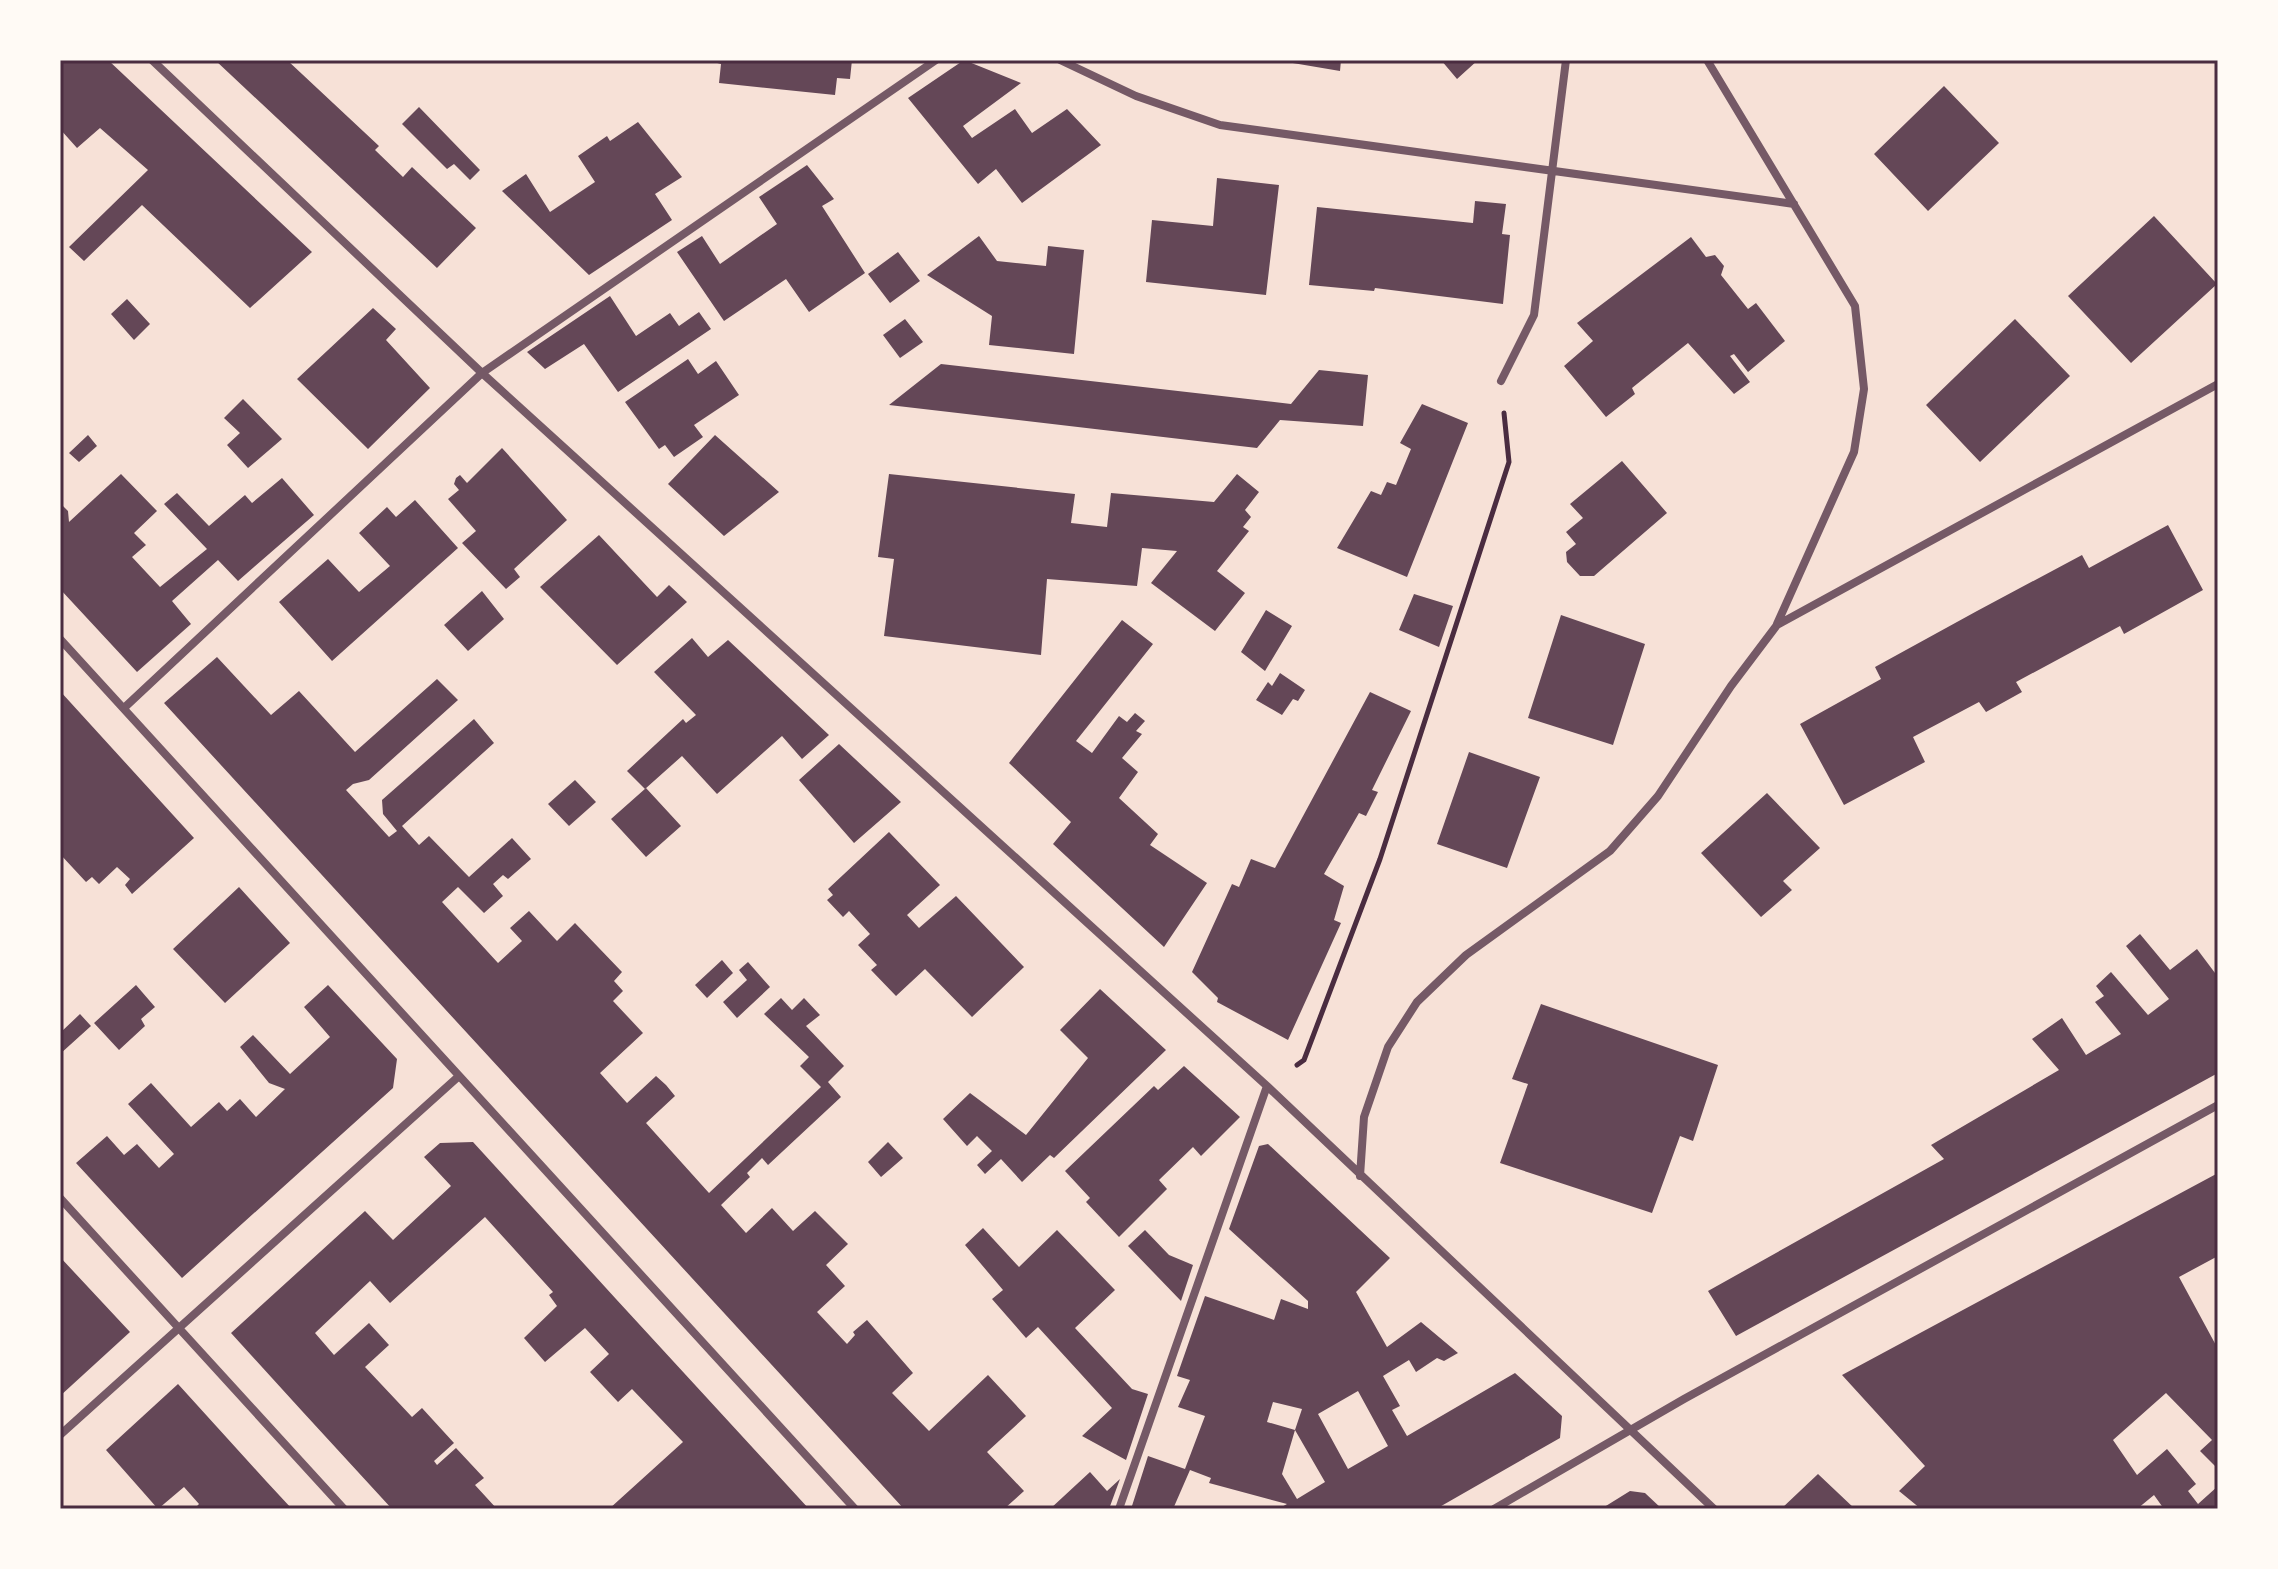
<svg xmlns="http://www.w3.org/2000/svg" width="2278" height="1569" font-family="Roboto,sans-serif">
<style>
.building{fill:#644757;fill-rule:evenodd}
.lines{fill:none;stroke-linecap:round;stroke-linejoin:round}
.path{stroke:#4a2c40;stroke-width:5}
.minor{stroke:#755966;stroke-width:8}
.neatline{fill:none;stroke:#4a2c40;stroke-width:3}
</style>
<rect width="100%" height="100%" fill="#f7e1d7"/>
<path class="building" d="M60,60H108L312,252L250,308L142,205L84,261L69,247L148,170L100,128L77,148L60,129Z
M215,60H287L379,146L375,150L403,177L412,167L476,228L437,268Z
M706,60H852L850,79L837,78L835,95L719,83L721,64Z
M964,60L1021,83L963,126L972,138L1015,109L1032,133L1067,109L1101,145L1022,203L996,169L978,184L908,98Z
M1275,60H1341L1340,71Z
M1441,60H1478L1457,79Z
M1944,86L1999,143L1928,211L1874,154Z
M419,107L480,170L470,180L454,164L447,169L402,124Z
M638,122L682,177L655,194L672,220L589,275L502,191L526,174L550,212L595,182L578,156L607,136L610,141Z
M807,165L834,199L822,206L865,273L809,312L786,279L724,321L677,252L702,236L720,264L777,224L759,197Z
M1217,178L1279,185L1266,295L1146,282L1152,220L1213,226Z
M1475,201L1506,204L1502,234L1510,235L1503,304L1375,288L1374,291L1309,285L1317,207L1473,223Z
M2154,216L2217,284L2131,363L2068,296Z
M979,236L997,261L1046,266L1048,246L1084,250L1074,354L989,345L992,316L927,275Z
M1691,237L1706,257L1715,255L1724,266L1721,275L1748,309L1756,303L1785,341L1748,372L1734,354L1730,356L1750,382L1734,394L1688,343L1632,388L1635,394L1606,417L1564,366L1593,341L1577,323Z
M898,252L920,281L890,303L868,274Z
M610,296L636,336L670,313L679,326L699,312L711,329L618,392L584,344L545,369L527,352Z
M127,299L150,324L134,340L111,314Z
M373,308L396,329L386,340L430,388L368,449L297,379Z
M905,319L923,342L900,358L883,335Z
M2015,319L2070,376L1980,462L1926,405Z
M688,359L698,374L716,361L739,395L694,425L703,437L674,457L665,445L659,449L625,402Z
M941,364L1291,404L1319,370L1368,375L1363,426L1280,420L1257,448L889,405Z
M243,399L282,439L248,468L227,445L240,433L224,418Z
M1422,404L1468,423L1407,577L1337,548L1371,491L1381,495L1387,482L1396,485L1411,449L1400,443Z
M88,435L97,446L79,462L69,453Z
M715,435L779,492L724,536L668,484Z
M502,448L567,520L514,569L520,577L506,589L462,543L476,531L448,499L459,490L454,484L456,478L460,475L467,483Z
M1622,461L1667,513L1594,576H1580L1567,562L1566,552L1576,544L1566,532L1583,518L1570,504Z
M121,474L157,511L134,533L146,545L132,557L160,587L207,549L164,504L177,493L209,526L245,495L252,503L282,478L314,515L238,581L218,560L172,601L191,624L137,672L60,589V503L68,511L69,522Z
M889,474L1075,494L1071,523L1107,527L1111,493L1214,502L1237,474L1259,492L1245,510L1251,517L1243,527L1249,531L1217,571L1245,593L1215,631L1151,583L1177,551L1142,548L1137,586L1047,579L1041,655L884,636L894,559L878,557Z
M415,500L458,548L332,661L279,602L328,559L359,592L390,566L359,533L387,507L396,517Z
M2168,525L2203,590L2124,634L2120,626L2016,682L2022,692L1986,712L1979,702L1913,737L1925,762L1844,805L1800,724L1881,679L1875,667L1977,611L2082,555L2089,568Z
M599,535L657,597L669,585L687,602L617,665L540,587Z
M482,591L504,619L468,651L444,625Z
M1414,594L1453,606L1439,647L1399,630Z
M1266,610L1292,626L1265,671L1241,652Z
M1561,615L1645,644L1613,745L1528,718Z
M1122,620L1153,644L1076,741L1092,753L1119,716L1127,722L1135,713L1145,721L1136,731L1142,734L1122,758L1138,772L1119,798L1158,834L1150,845L1207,883L1164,947L1053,844L1071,822L1009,763Z
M692,638L708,657L728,640L829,735L802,759L782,736L717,794L682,756L645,789L627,771L683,719L686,723L696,715L654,672Z
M217,657L271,715L299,691L355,752L437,679L458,700L369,780L353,784L346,790L389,837L397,831L383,814L382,800L474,719L494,743L402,826L419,845L429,836L469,877L512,838L531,859L508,879L503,875L493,884L503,896L484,913L458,887L442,902L498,963L522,941L510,928L529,911L557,941L575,923L622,972L614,981L623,991L613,1001L643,1033L600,1073L627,1103L656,1076L666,1085L675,1096L646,1123L709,1193L821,1087L800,1066L809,1057L764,1014L781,998L792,1010L804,998L820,1015L806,1026L844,1066L828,1082L841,1097L768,1165L762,1158L747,1173L750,1177L721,1205L746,1233L772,1208L793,1231L815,1211L848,1244L826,1265L845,1286L817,1312L847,1344L855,1335L853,1332L867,1320L913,1373L892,1393L929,1431L988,1375L1026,1416L987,1452L1024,1491L1004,1509H904L164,703Z
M1280,673L1305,690L1298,701L1293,699L1282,715L1256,700L1268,682L1272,686Z
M60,691L194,838L132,894L125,885L130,879L117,867L99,884L92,877L86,882L60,854Z
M1370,692L1411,711L1372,790L1378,792L1366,816L1359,813L1324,874L1344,886L1334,920L1341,923L1288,1040L1217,1002L1218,998L1192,972L1232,884L1239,887L1251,859L1275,868Z
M839,744L901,802L854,843L799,780Z
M1469,752L1540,777L1507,868L1437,844Z
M575,780L596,802L569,826L548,804Z
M646,788L681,826L646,857L611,819Z
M1767,793L1820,848L1783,881L1792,890L1761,917L1701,853Z
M889,832L940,885L907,915L919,928L956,896L1024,967L972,1017L925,969L896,996L871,970L877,965L858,945L870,934L849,911L843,917L827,900L833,895L828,889Z
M239,887L290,943L225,1003L173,949Z
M2140,934L2170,970L2197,949L2218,977V1073L1736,1336L1708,1291L1944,1159L1931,1145L2059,1070L2032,1039L2062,1018L2086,1055L2121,1034L2095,1002L2104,996L2096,986L2111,972L2148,1015L2169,999L2126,946Z
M722,960L733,973L707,998L695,985Z
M748,962L770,987L737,1018L723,1002L747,980L739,970Z
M136,985L155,1007L141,1019L145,1026L119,1050L94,1023Z
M328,985L397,1059L393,1088L182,1278L76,1163L107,1136L124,1155L137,1144L159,1168L174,1154L128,1104L151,1083L191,1127L219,1102L227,1111L240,1099L256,1117L285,1089L269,1083L240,1047L253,1035L290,1074L330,1037L304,1007Z
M1100,989L1166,1050L1054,1158L1050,1155L1022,1182L1001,1159L985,1174L977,1165L992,1151L977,1136L967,1146L943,1119L970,1093L1026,1135L1088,1058L1060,1030Z
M1541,1004L1718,1065L1693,1141L1680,1136L1652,1213L1500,1163L1528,1084L1512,1079Z
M80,1014L91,1026L60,1054V1033Z
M1184,1066L1240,1117L1201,1156L1193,1147L1159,1180L1167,1189L1119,1237L1086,1202L1090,1198L1065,1171L1154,1086L1158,1090Z
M473,1142L616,1299L809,1509H609L683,1442L632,1389L618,1402L590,1372L609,1354L585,1328L545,1362L524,1338L557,1306L549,1295L553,1292L485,1217L390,1303L370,1281L315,1333L334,1355L369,1323L389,1345L365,1367L412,1417L422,1408L454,1443L434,1461L437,1465L456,1448L484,1478L475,1485L497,1509H392L302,1411L231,1333L365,1211L393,1240L451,1186L424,1157L440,1143Z
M888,1142L903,1158L881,1177L868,1162Z
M1268,1144L1390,1258L1356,1292L1387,1347L1421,1322L1458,1353L1444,1361L1437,1358L1416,1372L1409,1360L1383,1376L1400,1406L1392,1410L1407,1436L1515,1373L1562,1416L1560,1438L1436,1509H1278L1287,1504L1209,1483L1211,1478L1190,1470L1173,1509H1131L1148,1456L1185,1469L1205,1416L1178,1407L1190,1380L1177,1376L1205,1296L1274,1320L1281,1299L1308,1309V1301L1229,1229L1259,1146ZM1358,1391L1388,1446L1348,1469L1318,1414ZM1273,1402L1302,1409L1295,1430L1267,1422ZM1295,1430L1325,1482L1297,1499L1282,1474Z
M2218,1173V1256L2179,1277L2218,1349V1469L2200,1451L2212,1440L2166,1393L2113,1440L2137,1475L2167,1449L2196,1484L2188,1491L2198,1504L2218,1486V1509H2164L2154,1495L2137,1509H1921L1899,1491L1925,1466L1842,1375Z
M983,1228L1019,1267L1057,1230L1115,1290L1075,1328L1132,1389L1148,1394L1126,1460L1082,1436L1112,1408L1038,1327L1026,1338L992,1299L1003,1290L965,1245Z
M1145,1230L1169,1255L1193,1265L1181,1301L1128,1246Z
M60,1257L130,1332L60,1396Z
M178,1384L266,1481L292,1509H194L199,1504L184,1487L158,1509L106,1450Z
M1090,1472L1107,1491L1120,1479L1109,1509H1050Z
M1818,1474L1855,1509H1781Z
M1630,1491L1645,1493L1662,1509H1601Z"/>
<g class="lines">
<path class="path" d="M1297,1065L1304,1060L1380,859L1509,462L1504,413"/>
<path class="minor" d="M152,60L482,373L1267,1086L1714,1509
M1060,60L1136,96L1220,125L1794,204
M1707,60L1855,306L1864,389L1854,452L1777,624
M1501,381L1534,315L1566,60
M60,639L855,1509
M124,708L482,373L936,60
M1360,1176L1364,1117L1388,1047L1417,1002L1466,955L1610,851L1658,796L1731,686L1777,625L2218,384
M60,1198L344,1509
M60,1435L459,1076
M1119,1509L1267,1086
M1494,1509L1684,1399L2218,1105"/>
</g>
<rect width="2278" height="1569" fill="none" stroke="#fffaf5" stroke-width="124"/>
<rect x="62" y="62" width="2154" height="1445" class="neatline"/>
</svg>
